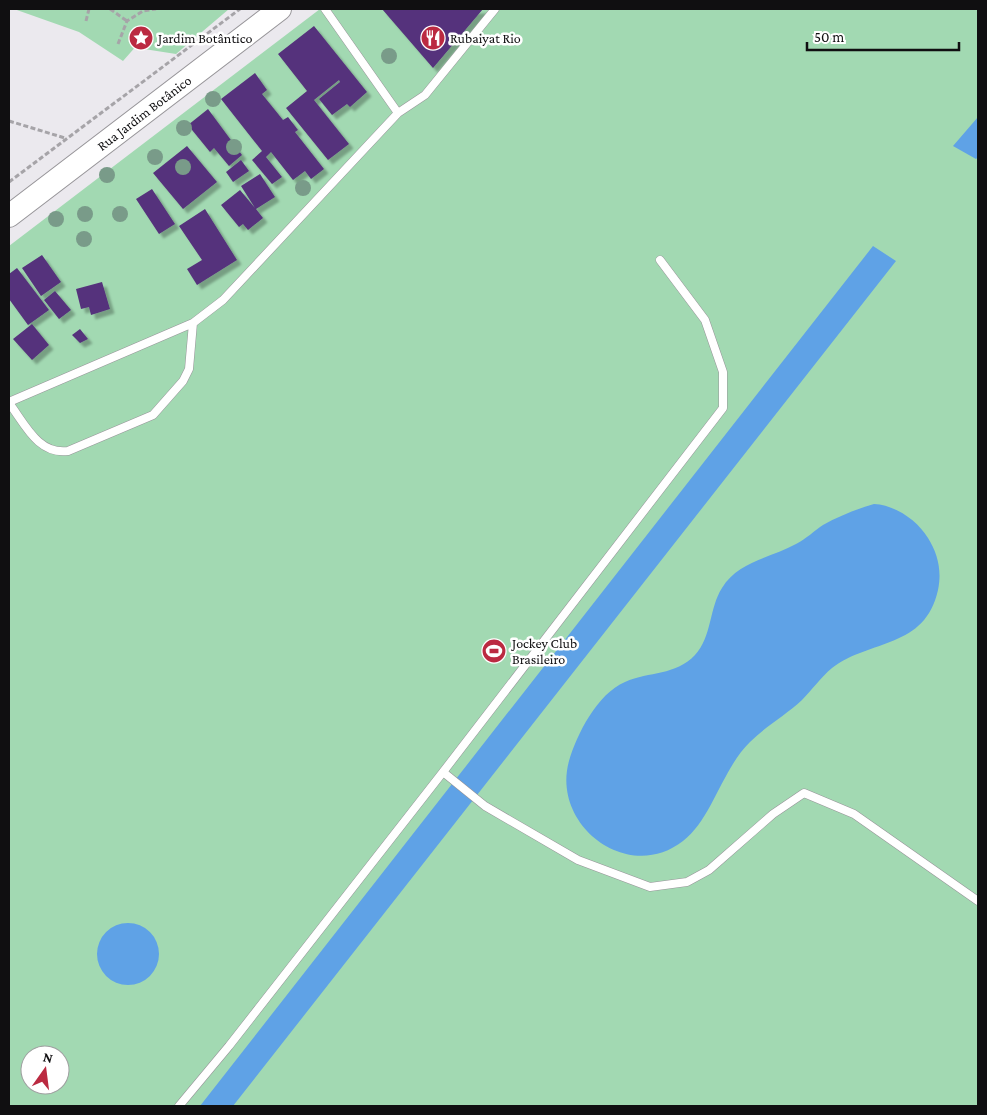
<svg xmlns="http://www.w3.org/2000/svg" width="987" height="1115" font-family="'Crimson Pro',serif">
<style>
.green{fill:#a2d9b2;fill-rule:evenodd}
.water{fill:#5fa2e6}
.building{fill:#55327b;filter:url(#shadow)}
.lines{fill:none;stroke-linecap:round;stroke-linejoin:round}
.lane-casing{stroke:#979599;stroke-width:9}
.secondary-casing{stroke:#979599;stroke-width:24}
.path{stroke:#a6a4a8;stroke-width:3;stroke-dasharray:5 2.5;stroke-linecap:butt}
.lane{stroke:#fff;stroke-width:8}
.secondary{stroke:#fff;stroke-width:22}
.tree{fill:#799b89}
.labels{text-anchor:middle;stroke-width:5;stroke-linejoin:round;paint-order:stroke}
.poi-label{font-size:14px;fill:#100f11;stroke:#fff;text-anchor:start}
.street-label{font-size:14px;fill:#100f11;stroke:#fff}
</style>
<defs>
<filter id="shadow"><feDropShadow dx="4.5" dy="4.5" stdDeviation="1" flood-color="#0004"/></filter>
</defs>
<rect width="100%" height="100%" fill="#ebe9ee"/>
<path class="green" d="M14,9H229L176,54L144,49L138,44L123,61L79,32Z
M320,9H978V1106H9V246ZM30,1055H60V1085H30Z"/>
<path class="water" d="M978,117V157L976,159L953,146Z
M873,246L896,261L233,1106H200Z
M874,504C895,505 917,520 928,538C938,554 942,571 938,590C925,649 870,639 832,668C821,677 812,690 802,700C786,715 766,726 750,742C722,769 712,819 683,841C628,884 551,825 569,761C577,734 597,694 625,682C650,671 675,676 695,655C712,637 709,608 722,588C738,561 771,558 796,544C806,539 814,531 823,525C839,516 857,509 874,504Z
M97 954a31 31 0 1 1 62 0a31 31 0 1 1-62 0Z"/>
<path class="building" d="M382,9H483L433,68Z
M314,26L367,92L350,107L347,104L332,115L319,99L340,82L339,80L314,100L349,144L328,160L286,108L307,91L278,54Z
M255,73L267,90L262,94L283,120L288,117L298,130L295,132L324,169L311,179L305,171L293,180L271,152L266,157L282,177L272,184L252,160L262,151L221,99Z
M208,109L242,155L229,166L214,148L210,152L188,125Z
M187,146L217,182L183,209L153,173Z
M241,160L249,171L233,182L226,172Z
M260,174L275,197L256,209L263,218L248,230L243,224L239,227L221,205L240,190L255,208L241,186Z
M152,189L175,224L159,234L136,199Z
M205,209L237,260L197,285L187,269L202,260L179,226Z
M42,255L61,282L41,296L22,268Z
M17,268L49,310L28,325L9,299V274Z
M102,282L110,309L91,315L89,307L81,309L76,289Z
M55,291L71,310L59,319L44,300Z
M32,324L49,345L32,360L13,339Z
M80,329L88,339L80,343L72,335Z"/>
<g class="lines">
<defs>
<path id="lane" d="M325,9L398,113
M9,402L193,323L223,300L398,113L425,95L495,9
M9,403C25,424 38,455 68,451L153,415L183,381L189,369L193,323
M443,772L723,408V372L705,320L660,260
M179,1106L229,1046L443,772L485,806L578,860L650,887L687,882L709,870L773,814L804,793L854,814L978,901"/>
<g id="secondary">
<path id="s1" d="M9,216L280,9"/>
</g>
</defs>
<use href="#lane" class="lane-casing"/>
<use href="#secondary" class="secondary-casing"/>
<path class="path" d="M110,9L127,21
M86,21L89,9
M118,44L127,21L143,11L156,9
M9,121L65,138
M9,182L240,9"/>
<use href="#lane" class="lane"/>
<use href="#secondary" class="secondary"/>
</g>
<g class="tree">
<circle cx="389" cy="56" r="8"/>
<circle cx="213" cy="99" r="8"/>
<circle cx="184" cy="128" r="8"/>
<circle cx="234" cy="147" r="8"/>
<circle cx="155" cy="157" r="8"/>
<circle cx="183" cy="167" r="8"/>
<circle cx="107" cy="175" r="8"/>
<circle cx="303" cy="188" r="8"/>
<circle cx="85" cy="214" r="8"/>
<circle cx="120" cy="214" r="8"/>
<circle cx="56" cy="219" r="8"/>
<circle cx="84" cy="239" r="8"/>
</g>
<defs>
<symbol id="sight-disc" viewBox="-11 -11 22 22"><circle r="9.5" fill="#bb2a41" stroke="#fff"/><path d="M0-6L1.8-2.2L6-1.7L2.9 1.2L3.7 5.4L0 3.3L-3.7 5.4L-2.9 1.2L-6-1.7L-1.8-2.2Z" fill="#fff"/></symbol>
<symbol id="restaurant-disc" viewBox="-11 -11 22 22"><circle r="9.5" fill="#bb2a41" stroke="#fff"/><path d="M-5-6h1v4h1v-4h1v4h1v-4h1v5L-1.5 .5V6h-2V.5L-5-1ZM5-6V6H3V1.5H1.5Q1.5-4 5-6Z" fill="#fff"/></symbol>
<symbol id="stadium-disc" viewBox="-11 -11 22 22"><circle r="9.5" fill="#bb2a41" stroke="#fff"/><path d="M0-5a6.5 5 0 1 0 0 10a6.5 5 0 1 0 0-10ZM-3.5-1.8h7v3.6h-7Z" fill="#fff"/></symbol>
</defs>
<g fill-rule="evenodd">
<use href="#sight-disc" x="127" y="24" width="28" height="28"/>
<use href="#restaurant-disc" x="419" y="24" width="28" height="28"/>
<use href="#stadium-disc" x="480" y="637" width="28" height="28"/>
</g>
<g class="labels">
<g class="poi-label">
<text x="158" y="43">Jardim Botântico</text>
<text x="450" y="43">Rubaiyat Rio</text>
<text x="512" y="648">Jockey Club<tspan x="512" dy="16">Brasileiro</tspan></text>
</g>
<g class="street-label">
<text dy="5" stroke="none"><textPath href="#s1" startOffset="170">Rua Jardim Botânico</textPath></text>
</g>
</g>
<rect width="987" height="1115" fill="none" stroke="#100f11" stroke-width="20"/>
<g transform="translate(45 1070) rotate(14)"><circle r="24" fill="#ffffff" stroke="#9f9fa0"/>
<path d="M0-4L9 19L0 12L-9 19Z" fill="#bb2a41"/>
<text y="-8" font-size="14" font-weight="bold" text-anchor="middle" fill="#100f11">N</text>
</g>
<path d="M807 42v8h152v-8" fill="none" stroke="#100f11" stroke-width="2.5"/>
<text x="814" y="42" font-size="15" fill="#100f11" stroke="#ffffff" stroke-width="4" paint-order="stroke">50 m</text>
</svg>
